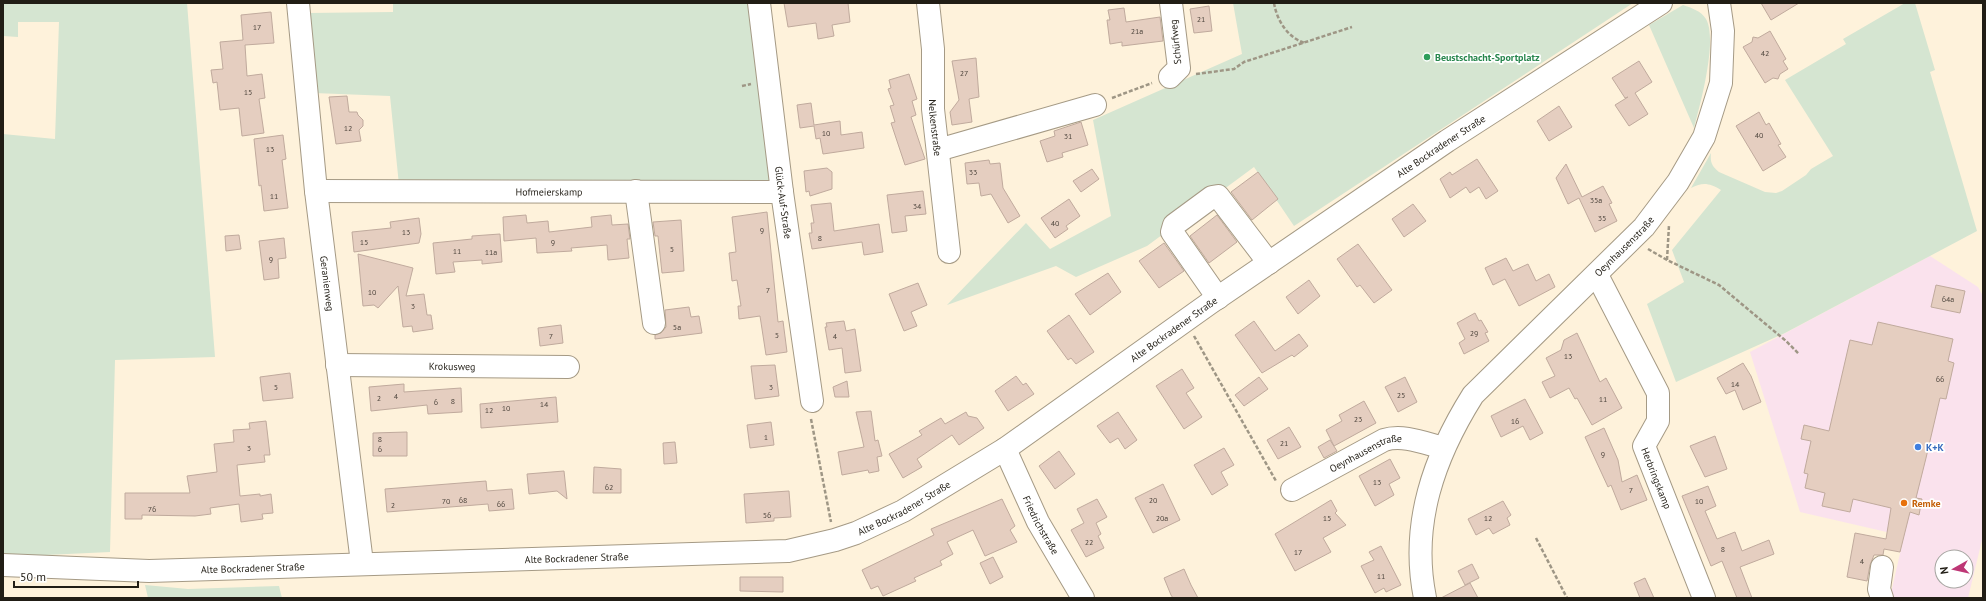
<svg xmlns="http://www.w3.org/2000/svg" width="1986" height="601" font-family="'PT Sans',sans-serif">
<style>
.commercial{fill:#fae2ed;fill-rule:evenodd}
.green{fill:#d5e5d1}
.building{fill:#e5cec0;stroke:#c0aa9d}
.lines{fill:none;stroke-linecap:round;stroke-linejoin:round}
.minor-casing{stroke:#a59a85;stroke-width:24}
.path{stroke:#9e9685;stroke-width:2.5;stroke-dasharray:4 2;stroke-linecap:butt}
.minor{stroke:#fff;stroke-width:22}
.leisure-dot{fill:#2e9e5b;stroke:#fff;stroke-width:1.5}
.shop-dot{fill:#3f7fe0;stroke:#fff;stroke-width:1.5}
.food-dot{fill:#e8710a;stroke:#fff;stroke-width:1.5}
.labels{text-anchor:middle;stroke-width:3.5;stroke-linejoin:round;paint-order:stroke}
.number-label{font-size:8px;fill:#524940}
.street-label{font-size:10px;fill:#211d15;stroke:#fff}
.leisure-label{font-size:10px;font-weight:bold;fill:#27864d;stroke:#fff;text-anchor:start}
.shop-label{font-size:10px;font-weight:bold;fill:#366cbe;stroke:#fff;text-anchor:start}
.food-label{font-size:10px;font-weight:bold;fill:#c56008;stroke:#fff;text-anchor:start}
</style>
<rect width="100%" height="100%" fill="#fef2db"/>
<path class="commercial" d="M1930,256L1978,287L1983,296V536L1968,598H1892L1891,593L1904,536L1800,512L1750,352ZM1942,557H1966V581H1942Z"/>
<path class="green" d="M3,3H187L215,357L115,360L110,552L3,557V134L55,139L59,22H18V37L3,36Z
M393,3H751L772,183L730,181L399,185L390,96L314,93L307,13L393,12Z
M1233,3H1633L1294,226L1254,167L1147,246L1076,277L1056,266L947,305L1026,223L1050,249L1111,216L1093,120L1242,54Z
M1905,3H1915L1935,70L1930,72L1977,231L1785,333L1676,382L1647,304L1684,282L1672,250L1721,190C1709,183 1703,182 1691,188L1711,153C1710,163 1712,166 1719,172L1765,192L1776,193L1782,191L1806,175L1811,169L1833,156L1785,80L1846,44L1843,39Z
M1683,5C1692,8 1701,11 1706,19C1718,40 1700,105 1694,128L1649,25Z
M145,585L188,589L279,586L282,598H148Z"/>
<path class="building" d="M784,3H848L850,22L832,25L834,36L818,39L816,23L788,27Z
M1761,3H1799L1771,20Z
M1209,6L1212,31L1194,33L1190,9Z
M1124,8L1126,22L1160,17L1163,41L1122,46V42L1110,44L1107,20H1110L1108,10Z
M271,12L274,43L245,45L247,76L262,74L265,98L259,99L264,133L242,136L239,108L220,110L217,82L213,83L211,70L223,69L220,42L243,40L241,15Z
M1770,31L1786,59L1783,61L1788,69L1780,74L1778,79L1773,78L1765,83L1743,47L1752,42L1753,37L1758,38Z
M976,58L979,97L969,99L972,122L952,125L950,112L959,100L952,61Z
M1639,61L1652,82L1635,93L1648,114L1629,126L1615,105L1628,97L1625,98L1612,78Z
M909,74L917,99L912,101L916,115L911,117L925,159L905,165L891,123L895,122L890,106L894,105L888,89L891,88L889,80Z
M347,96L349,112H357L358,115L363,120V126L359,130L361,141L336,144L329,97Z
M811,103L814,125L840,121L841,135L862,132L864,148L823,154L820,138L816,139L814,126L800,128L797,105Z
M1559,106L1572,127L1549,141L1537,121Z
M1759,112L1766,125L1769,123L1781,144L1778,145L1786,157L1763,171L1736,126Z
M1081,122L1088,145L1062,153L1063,157L1047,162L1040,141L1055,136L1054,131Z
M283,135L286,159L282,160L288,208L264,211L261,185L259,186L254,139Z
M1477,159L1498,191L1486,199L1479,187L1470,193L1466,187L1450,198L1440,179L1450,172L1452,175Z
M989,160L990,164L1000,163L1003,188L1020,216L1008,223L991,194L981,196L979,183L967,184L965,163Z
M1566,164L1582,197L1603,186L1612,203L1609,204L1617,221L1595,232L1579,198L1568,204L1556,178Z
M827,168L832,172V189L810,196L809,191L806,192L804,171Z
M1092,169L1099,179L1081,192L1073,181Z
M1258,172L1278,199L1252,220L1231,192Z
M923,191L926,214L905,216L907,231L892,233L887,195Z
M1069,199L1080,216L1066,226L1068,229L1055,238L1041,218Z
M831,203L834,231L879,224L883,252L864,255L862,242L812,249L809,233H812L811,223H814L811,205Z
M1413,204L1426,221L1404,237L1392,219Z
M767,212L778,322L783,321L787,352L766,355L760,316L739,319L738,306H741L737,280L732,281L729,253L736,252L732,217Z
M526,215L527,223L548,221L549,232L592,227L591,217L611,215L612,225L628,224L630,239H627L629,258L608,260L607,245L571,248L572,251L537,253L536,238L504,241L503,217Z
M1217,215L1237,242L1209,263L1190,236Z
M419,218L421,234L419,243L354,252L352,232L391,228L390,222Z
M681,220L684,271L662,273L658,236H655L653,222Z
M500,234L502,262L482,264V260L453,262L455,272L436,274L433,243L472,239V236Z
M239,235L241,249L226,251L225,236Z
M284,238L286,258L278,259L279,278L264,280L259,241Z
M1164,243L1184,271L1159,288L1139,261Z
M1358,244L1392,290L1374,303L1360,285L1357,287L1337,259Z
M358,254L413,268L406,296L424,294L427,315H431L433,329L413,332L412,326L403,327L398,286L378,308L374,305L363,306Z
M1506,258L1513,271L1528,264L1536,281L1549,274L1555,287L1519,306L1505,279L1493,285L1485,268Z
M1108,273L1121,292L1090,315L1075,294Z
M1309,280L1320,296L1298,314L1286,297Z
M918,283L927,305L911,312L917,326L904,331L889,294Z
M1936,285L1965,291L1960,313L1931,307Z
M689,307L691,317L699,316L702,333L655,339V335L661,333L666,327L665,310Z
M1475,313L1479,321L1481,320L1488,332L1485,333L1489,341L1464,354L1459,343L1465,339L1457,323Z
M1069,315L1094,352L1076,364L1071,358L1068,360L1047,331Z
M844,321L846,331L855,329L861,371L845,373L842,348L829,350L825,327H827L826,323Z
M1254,321L1275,351L1299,334L1308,346L1294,357L1292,355L1262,373L1235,335Z
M1878,322L1953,339L1948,361L1954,363L1946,399L1940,398L1926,458L1916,498L1922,499L1919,515L1910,512L1900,552L1884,549L1883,555H1874L1870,565L1867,581L1847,577L1855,533L1886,539L1891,508L1853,499L1850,512L1822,506L1825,493L1805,488L1808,474L1804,473L1811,441L1801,439L1804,425L1829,431L1850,340L1872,345Z
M561,325L563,343L540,346L538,328Z
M1577,333L1600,382L1606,378L1622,408L1592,425L1577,398L1575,399L1569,388L1550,398L1542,382L1555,376L1546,358L1561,350L1564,340Z
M1743,363L1751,376L1761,402L1743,410L1735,390L1726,394L1717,378Z
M775,365L779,396L755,399L751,366Z
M1182,369L1194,388L1186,393L1202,417L1184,429L1156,386Z
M290,373L293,398L263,401L260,377Z
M1016,376L1023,385L1026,383L1034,394L1008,411L995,391Z
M1259,377L1268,389L1244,406L1235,395Z
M1405,377L1417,402L1398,412L1385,387Z
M847,381L849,397H835L833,387Z
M404,384V392L461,388L462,412L428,414L427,405L371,411L369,387Z
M556,397L558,422L481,428L480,404Z
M1525,399L1543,433L1530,440L1523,426L1501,437L1491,416Z
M1364,401L1376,423L1334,446L1326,430L1342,421L1339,415Z
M871,411L875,441L878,440L882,456L877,457L879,471L869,473L868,470L842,475L838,452L864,447L856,412Z
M966,412L968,416L977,418L984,428L959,445L952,435L917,459L922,467L903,478L889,454L922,435L919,431L941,418L945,424Z
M1118,412L1137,440L1125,449L1118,438L1110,443L1097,426Z
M266,421L270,455H264L265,462L237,465L240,496L260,494V496L271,494L273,513L262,514L263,519L241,522L239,504L210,508L211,514L195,516L142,515V519H125V493H190L187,476L217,472L214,444L234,442L233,430L250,429L249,423Z
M771,422L774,445L750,448L747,425Z
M1289,427L1301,447L1278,459L1267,440Z
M1604,428L1618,460L1622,482L1637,475L1647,500L1621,510L1611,485L1608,487L1585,437Z
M407,432V456H373V433Z
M1715,436L1727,469L1705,477L1690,446Z
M1330,440L1337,451L1324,458L1318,447Z
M675,442L677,463L664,464L663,443Z
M1224,448L1234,465L1221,472L1228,485L1212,495L1194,465Z
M1059,451L1075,474L1055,489L1039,466Z
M1390,459L1400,478L1389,484L1394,495L1375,506L1359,476Z
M594,467L621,469V493H593Z
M564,471L567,499L557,491L529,494L527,474Z
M486,481L487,491L512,489L514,509L489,511L488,504L387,512L385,489Z
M1163,484L1180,520L1153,533L1135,498Z
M1708,486L1716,506L1705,511L1717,539L1735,532L1742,551L1769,540L1774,554L1740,567L1752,598H1737L1722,561L1711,566L1682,496Z
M789,491L791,517L774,518V521L746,523L744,494Z
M1002,499L1015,526L1010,530L1017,542L985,556L973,530L947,542L953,554L940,561L942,565L914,578L916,581L883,596L878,586L871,589L862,570L934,535L931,529Z
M1097,499L1107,517L1096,523L1101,534L1098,536L1104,548L1086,557L1071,530L1084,523L1077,509Z
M1331,500L1337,511L1335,513L1346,525L1323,538L1331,552L1295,571L1275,534Z
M1503,501L1511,515L1507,518L1510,525L1493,534L1489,528L1476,535L1468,519Z
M1381,546L1401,585L1386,592L1384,588L1375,593L1361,566L1374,560L1369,552Z
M993,557L1003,577L990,584L980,563Z
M1472,564L1479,578L1465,585L1458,571Z
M1184,569L1191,585L1198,598H1173L1171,595L1164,578Z
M740,577H783V592L740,591Z
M1645,578L1654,598H1640L1634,583Z
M1470,583L1478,598H1441Z"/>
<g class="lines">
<defs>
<g id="minor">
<path id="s1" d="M298,3L316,191L362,563"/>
<path id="s2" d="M759,3L782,192L812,401"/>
<path id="s3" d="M928,3L933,49V109L949,252"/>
<path d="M1170,77L1179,68L1171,3"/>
<path d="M938,150L1095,105"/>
<path id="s4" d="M316,191L782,192"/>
<path d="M636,191L654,323"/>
<path id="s5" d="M1597,275L1658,393V421L1644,446L1704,598"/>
<path d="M1218,298L1172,232L1174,225L1212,197L1218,196L1269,263"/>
<path id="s6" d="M337,365L568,367"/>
<path id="s7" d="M1005,449L1038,522L1083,598"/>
<path id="s8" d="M1292,490L1384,440C1403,434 1424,443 1443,448"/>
<path id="s9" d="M3,565L149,571L788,551L835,540L856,533L903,511L1005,449L1210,303L1447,141L1661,3"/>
<path id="s10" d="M1425,598C1410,524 1434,457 1473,395L1644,227L1678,182L1704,137L1721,83L1723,31L1719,3"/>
<path d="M1882,598L1879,589L1882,567"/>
</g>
</defs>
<use href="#minor" class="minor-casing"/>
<path class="path" d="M1274,3C1277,21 1288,38 1305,43
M1196,74L1234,69L1244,62L1352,27
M742,86L751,84
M1112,98L1152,83
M1648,249L1667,260L1719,285L1786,341L1799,354
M1667,260L1669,225
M1194,336L1276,481
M811,419L831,522
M1536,538L1567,598"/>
<use href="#minor" class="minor"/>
</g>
<circle class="leisure-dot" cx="1427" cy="57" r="4"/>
<circle class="shop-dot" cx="1918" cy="447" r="4"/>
<circle class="food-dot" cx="1904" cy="503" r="4"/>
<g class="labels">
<g class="number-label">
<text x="1201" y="22">21</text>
<text x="257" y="30">17</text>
<text x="1137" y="34">21a</text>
<text x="1765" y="56">42</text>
<text x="964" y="76">27</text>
<text x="248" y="95">15</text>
<text x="348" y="131">12</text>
<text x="826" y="136">10</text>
<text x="1759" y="138">40</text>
<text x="1068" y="139">31</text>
<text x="270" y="152">13</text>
<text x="973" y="175">33</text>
<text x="274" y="199">11</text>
<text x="1596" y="203">35a</text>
<text x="917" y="209">34</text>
<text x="1602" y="221">35</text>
<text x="1055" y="226">40</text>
<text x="762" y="233">9</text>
<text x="406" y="235">13</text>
<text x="820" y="241">8</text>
<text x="364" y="245">15</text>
<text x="553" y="245">9</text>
<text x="672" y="252">5</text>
<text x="457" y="254">11</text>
<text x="491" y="255">11a</text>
<text x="271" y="262">9</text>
<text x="768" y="293">7</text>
<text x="372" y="295">10</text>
<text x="1948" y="302">64a</text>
<text x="413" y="309">3</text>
<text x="677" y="330">5a</text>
<text x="1474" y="336">29</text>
<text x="777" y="338">5</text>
<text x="551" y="339">7</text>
<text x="835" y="339">4</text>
<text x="1568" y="359">13</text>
<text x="1940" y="382">66</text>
<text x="1735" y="387">14</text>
<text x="276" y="390">5</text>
<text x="771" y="390">3</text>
<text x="1401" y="398">25</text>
<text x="396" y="399">4</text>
<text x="379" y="401">2</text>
<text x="1603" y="402">11</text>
<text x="453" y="404">8</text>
<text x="436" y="405">6</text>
<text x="544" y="407">14</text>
<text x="506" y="411">10</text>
<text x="489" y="413">12</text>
<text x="1358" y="422">23</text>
<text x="1515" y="424">16</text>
<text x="766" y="440">1</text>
<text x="380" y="442">8</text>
<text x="1284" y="446">21</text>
<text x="249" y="451">3</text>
<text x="380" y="452">6</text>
<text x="1603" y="457">9</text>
<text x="1377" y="485">13</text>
<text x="609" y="490">62</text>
<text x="1631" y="493">7</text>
<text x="463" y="503">68</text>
<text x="1153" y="503">20</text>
<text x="446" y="504">70</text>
<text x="1699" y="504">10</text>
<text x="501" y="507">66</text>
<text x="393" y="508">2</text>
<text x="152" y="512">76</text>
<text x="767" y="518">56</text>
<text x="1162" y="521">20a</text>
<text x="1327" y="521">15</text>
<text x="1488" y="521">12</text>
<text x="1089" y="545">22</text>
<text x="1723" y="552">8</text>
<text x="1298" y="555">17</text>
<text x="1862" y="564">4</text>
<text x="1381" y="579">11</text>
</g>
<g class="street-label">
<text transform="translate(1175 42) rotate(-96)" y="4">Schürfweg</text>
<text dy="4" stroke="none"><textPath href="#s3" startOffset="125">Nelkenstraße</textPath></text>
<text dy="4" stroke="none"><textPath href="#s9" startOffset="1558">Alte Bockradener Straße</textPath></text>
<text dy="4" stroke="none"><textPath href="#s4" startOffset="233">Hofmeierskamp</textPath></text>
<text dy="4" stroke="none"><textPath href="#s2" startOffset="201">Glück-Auf-Straße</textPath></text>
<text dy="4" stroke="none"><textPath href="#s10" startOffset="426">Oeynhausenstraße</textPath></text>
<text dy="4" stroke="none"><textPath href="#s1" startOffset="282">Geranienweg</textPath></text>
<text dy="4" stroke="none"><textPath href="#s9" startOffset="1234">Alte Bockradener Straße</textPath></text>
<text dy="4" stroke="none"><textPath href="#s6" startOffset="115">Krokusweg</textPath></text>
<text dy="4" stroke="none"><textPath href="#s8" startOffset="83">Oeynhausenstraße</textPath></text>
<text dy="4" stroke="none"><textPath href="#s5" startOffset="224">Herbringskamp</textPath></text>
<text dy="4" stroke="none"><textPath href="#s9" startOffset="910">Alte Bockradener Straße</textPath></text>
<text dy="4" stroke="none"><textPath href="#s7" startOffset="84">Friedrichstraße</textPath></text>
<text dy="4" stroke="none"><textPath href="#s9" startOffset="574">Alte Bockradener Straße</textPath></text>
<text dy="4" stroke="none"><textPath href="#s9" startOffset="250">Alte Bockradener Straße</textPath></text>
</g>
<g class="leisure-label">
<text x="1435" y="61">Beustschacht-Sportplatz</text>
</g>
<g class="shop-label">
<text x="1926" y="451">K+K</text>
</g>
<g class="food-label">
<text x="1912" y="507">Remke</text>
</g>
</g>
<rect width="1986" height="601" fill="none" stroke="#211d15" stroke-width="8"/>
<g transform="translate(1954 569) rotate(262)"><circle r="19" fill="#ffffff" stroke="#a6a5a1"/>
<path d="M0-3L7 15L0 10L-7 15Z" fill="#be3776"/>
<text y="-6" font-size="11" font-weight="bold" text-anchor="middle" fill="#211d15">N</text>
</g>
<path d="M14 581v6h124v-6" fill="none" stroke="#211d15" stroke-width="2"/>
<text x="20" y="581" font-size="12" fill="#211d15" stroke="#ffffff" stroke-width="3" paint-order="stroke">50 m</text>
</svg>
